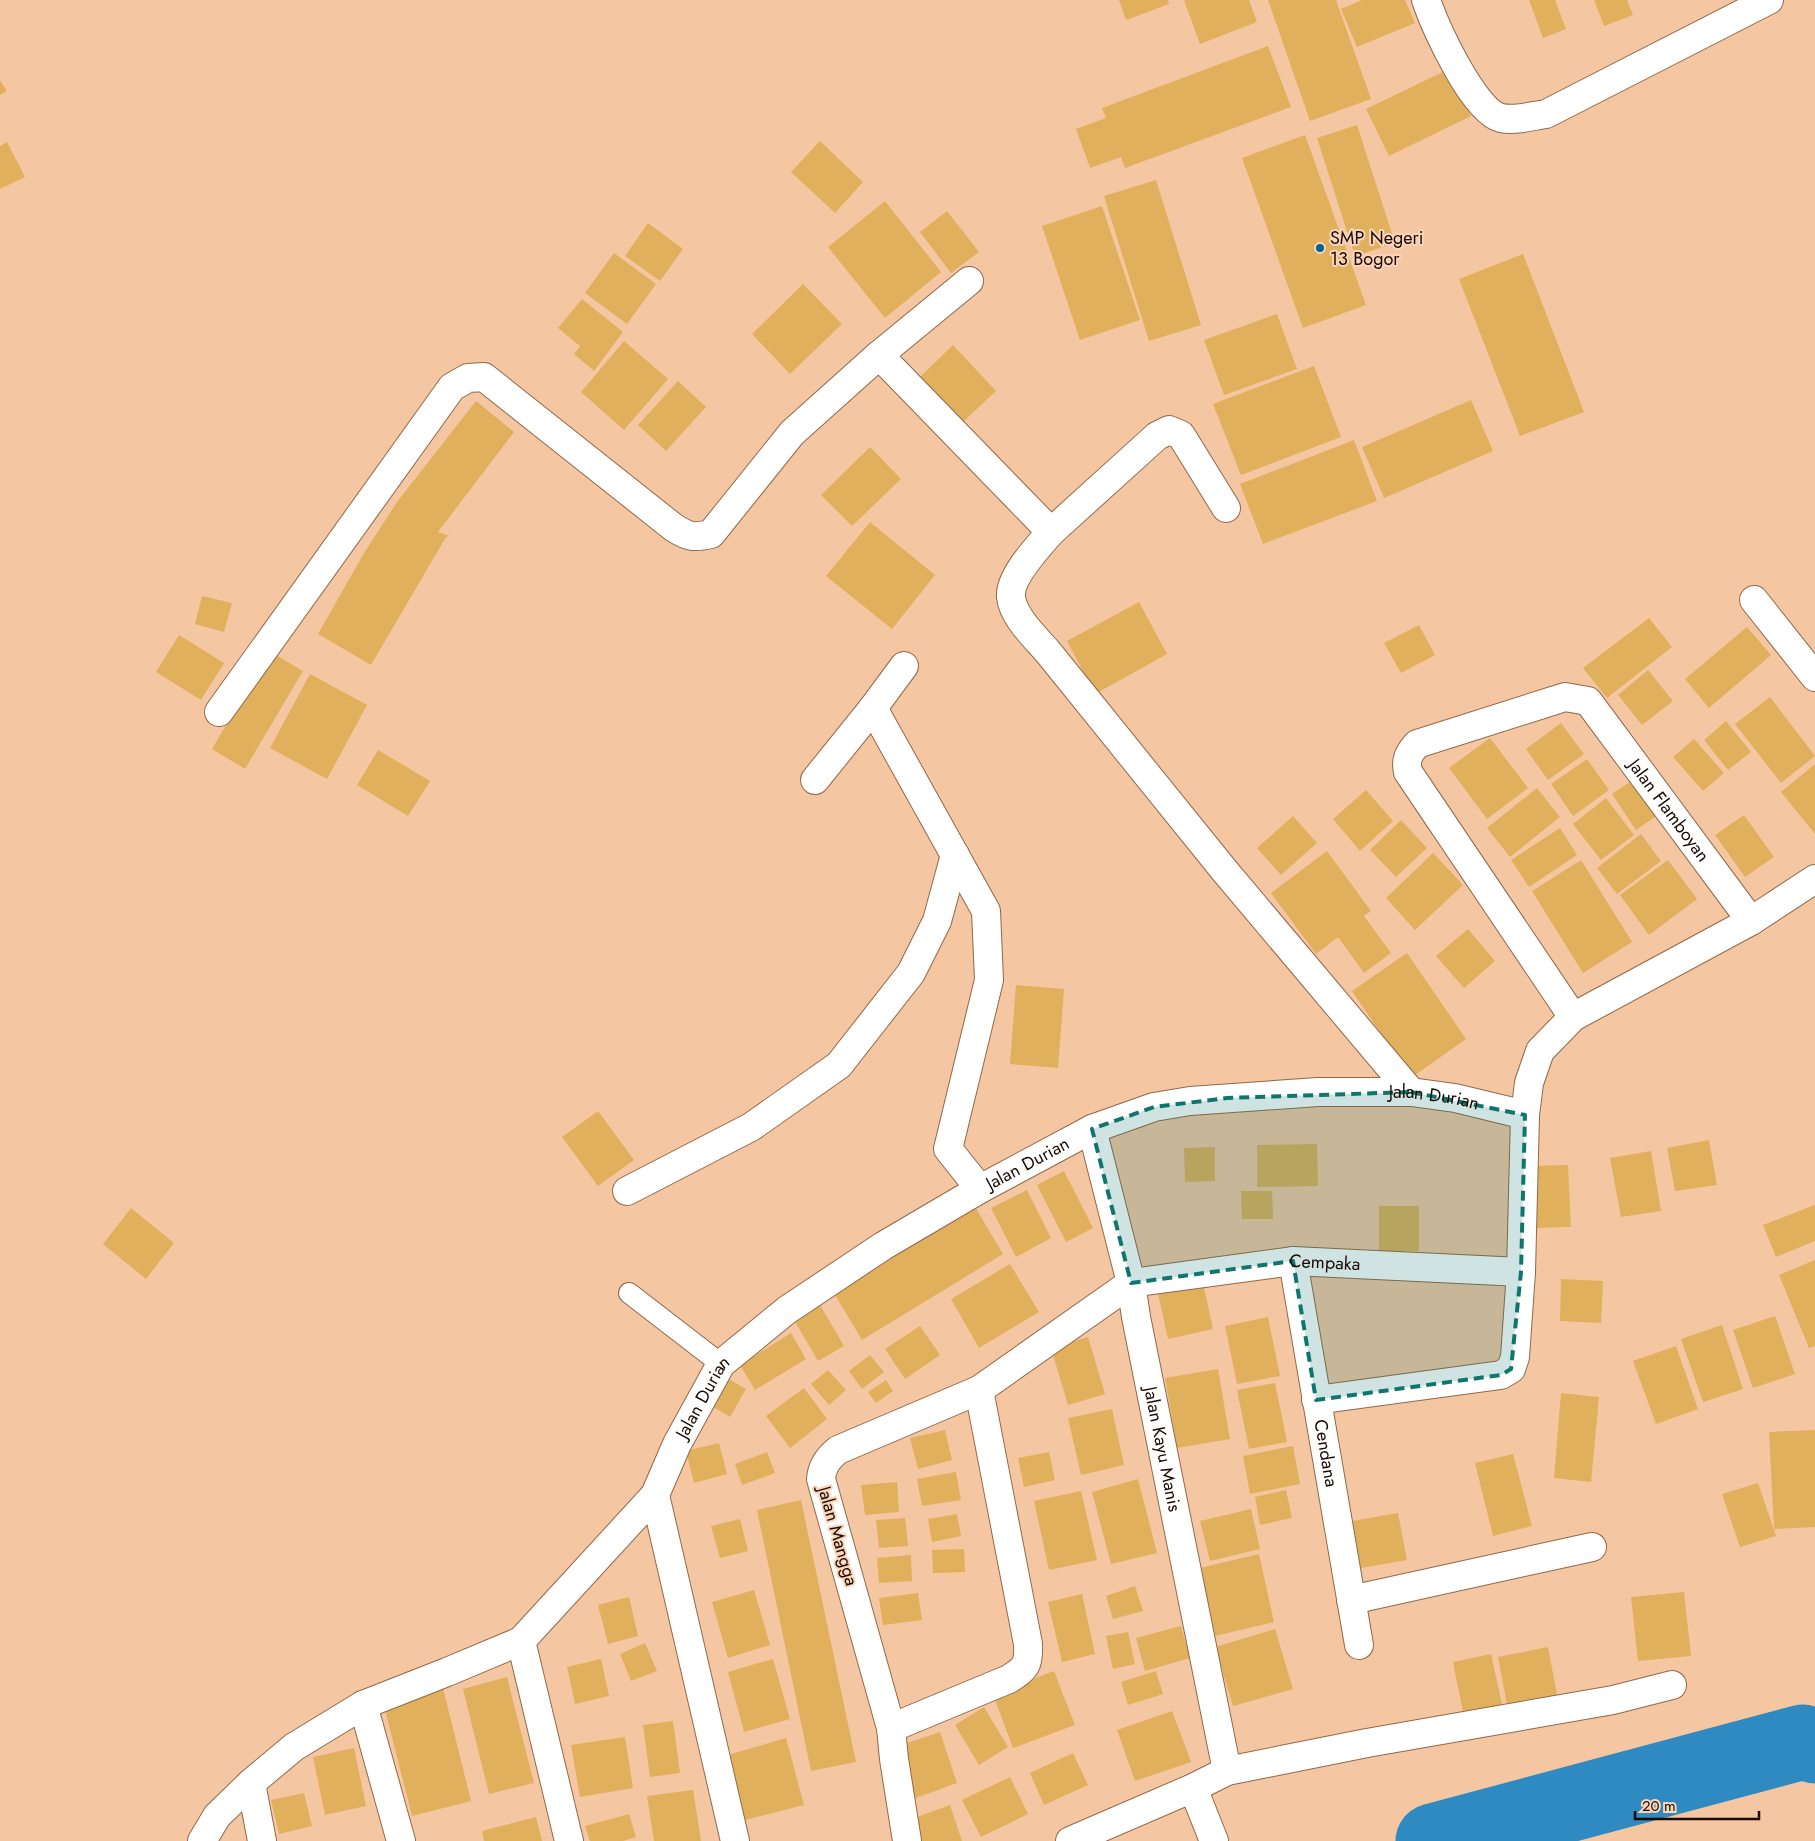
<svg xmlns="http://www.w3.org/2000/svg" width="1815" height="1841" font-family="Jost,sans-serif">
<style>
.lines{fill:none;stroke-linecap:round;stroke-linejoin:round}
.river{stroke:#2e8ac0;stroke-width:75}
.building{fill:#e1b05c}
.lane-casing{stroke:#926847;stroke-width:22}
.street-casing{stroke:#926847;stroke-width:30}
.lane{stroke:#fff;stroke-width:20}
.street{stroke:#fff;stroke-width:28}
.marked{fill:#0f766e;fill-opacity:0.2;stroke:#0f766e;stroke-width:4;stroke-dasharray:10 6;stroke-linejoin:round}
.poi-dot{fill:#016594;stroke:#fbd5b9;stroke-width:2}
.labels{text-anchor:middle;stroke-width:4;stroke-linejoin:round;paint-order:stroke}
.poi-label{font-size:18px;fill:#190901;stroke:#fbd5b9;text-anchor:start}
.street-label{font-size:18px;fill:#190901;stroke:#fbd5b9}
</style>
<rect width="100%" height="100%" fill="#f5c6a2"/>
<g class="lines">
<path class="river" d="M1433,1841L1803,1742L1815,1746"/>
</g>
<path class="building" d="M1119,0H1168L1169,4L1126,20Z
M1184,0H1249L1257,22L1200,44Z
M1268,0H1336L1371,99L1310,121Z
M1362,0H1405L1415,23L1357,47L1341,9Z
M1529,0H1555L1566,29L1543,38Z
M1594,0H1627L1633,15L1604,26Z
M1268,46L1291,107L1125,168L1121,157L1090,168L1076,129L1106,118L1102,108Z
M1449,69L1471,116L1389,156L1366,109Z
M0,80L7,91L0,95Z
M1357,125L1395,243L1355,256L1317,138Z
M1305,135L1366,305L1303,328L1242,158Z
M820,141L863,182L835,213L791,172Z
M7,142L25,177L0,189V146Z
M1156,180L1201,325L1149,341L1104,196Z
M885,201L941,272L885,318L828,247Z
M1102,206L1140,320L1080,340L1042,226Z
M947,211L979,252L951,273L920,232Z
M648,223L683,249L660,281L625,256Z
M614,253L656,284L627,324L585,293Z
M1523,254L1584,412L1520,436L1459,279Z
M803,284L842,324L790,374L752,334Z
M582,299L623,332L594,371L574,354L580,346L558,328Z
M1277,314L1297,369L1224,395L1204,340Z
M624,341L668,379L624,430L581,392Z
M953,345L996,391L962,423L919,378Z
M1314,366L1341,437L1241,475L1213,404Z
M678,381L706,407L666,451L638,425Z
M1471,400L1493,451L1384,498L1362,447Z
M476,401L514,432L438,532L450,536L446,537L371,665L318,634L364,553L397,502Z
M1354,440L1377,501L1263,544L1240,484Z
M870,447L901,479L852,526L821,495Z
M870,522L935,575L892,629L826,576Z
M202,596L232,603L224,632L195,624Z
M1139,602L1167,654L1095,694L1067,641Z
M1649,618L1672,647L1607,698L1583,668Z
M1419,625L1435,655L1401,673L1384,643Z
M1747,627L1771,655L1709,708L1685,679Z
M179,635L224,663L201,700L156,672Z
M269,651L303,671L245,769L212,749Z
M1648,670L1673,701L1642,725L1618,695Z
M310,674L367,705L327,779L270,748Z
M1770,697L1815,756L1781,783L1735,724Z
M1726,721L1751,752L1728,770L1704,740Z
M1561,723L1584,754L1548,780L1526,749Z
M1490,738L1528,788L1487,819L1449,768Z
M1694,739L1724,773L1703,791L1673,757Z
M378,750L430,781L408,816L357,785Z
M1587,759L1609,790L1573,816L1551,784Z
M1815,764V834L1781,792Z
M1637,777L1661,813L1636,830L1612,794Z
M1537,788L1560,817L1510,857L1487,828Z
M1366,790L1393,821L1360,851L1333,819Z
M1606,798L1634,835L1601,860L1573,824Z
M1744,815L1774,857L1745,877L1715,835Z
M1293,816L1317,843L1281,875L1257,848Z
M1401,820L1427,848L1396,877L1370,850Z
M1560,828L1577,855L1529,887L1511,860Z
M1641,834L1661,861L1617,894L1597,868Z
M1327,851L1371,911L1364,916L1391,953L1364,973L1338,937L1316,954L1271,893Z
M1433,853L1463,885L1415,930L1386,898Z
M1581,860L1632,942L1583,973L1532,891Z
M1668,860L1697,899L1649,935L1620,895Z
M1468,929L1495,961L1464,988L1436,956Z
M1407,953L1466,1039L1411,1078L1352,991Z
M1016,985L1064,989L1058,1068L1010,1064Z
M598,1111L634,1160L598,1186L562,1137Z
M1709,1140L1717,1185L1675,1191L1667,1148Z
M1317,1144L1318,1186L1257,1187V1145Z
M1215,1147V1181L1185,1182L1184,1148Z
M1651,1151L1661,1211L1621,1217L1610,1158Z
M1568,1165L1571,1227L1533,1228L1530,1166Z
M1064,1171L1093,1228L1066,1242L1037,1185Z
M1027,1190L1051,1238L1016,1257L991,1208Z
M1241,1191H1272L1273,1219H1242Z
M971,1200L1003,1254L862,1340L829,1285Z
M1815,1205V1241L1776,1257L1763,1225Z
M1379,1206H1419V1251H1379Z
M131,1208L174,1243L146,1279L103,1244Z
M1815,1260V1346L1809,1348L1779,1275Z
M1010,1264L1039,1312L979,1348L951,1299Z
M1202,1278L1213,1329L1168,1339L1157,1289Z
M1561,1279L1603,1281L1601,1323L1560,1321Z
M820,1305L844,1346L818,1361L794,1320Z
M1775,1316L1795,1374L1753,1388L1733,1330Z
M1268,1317L1280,1376L1237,1384L1225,1326Z
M1722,1325L1743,1389L1703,1402L1681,1339Z
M920,1326L940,1355L905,1379L885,1349Z
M791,1333L806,1359L755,1390L740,1365Z
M1088,1337L1105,1394L1068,1405L1051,1348Z
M1676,1346L1698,1409L1656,1424L1633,1361Z
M870,1355L884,1372L862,1389L849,1371Z
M1218,1369L1230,1439L1177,1448L1165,1378Z
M828,1370L846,1390L829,1405L811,1384Z
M720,1374L746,1389L730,1417L703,1401Z
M886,1380L893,1391L876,1403L868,1392Z
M1275,1383L1287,1442L1249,1449L1237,1390Z
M804,1388L827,1419L790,1448L766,1416Z
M1561,1393L1599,1397L1591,1482L1554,1478Z
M1112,1409L1124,1465L1081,1475L1068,1418Z
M945,1430L952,1460L918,1469L910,1438Z
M1815,1430V1527L1774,1529L1769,1432Z
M719,1443L727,1474L694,1483L686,1451Z
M1293,1446L1300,1484L1250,1494L1243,1456Z
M767,1452L775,1473L742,1485L735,1464Z
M1049,1452L1055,1480L1024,1487L1018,1458Z
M1513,1454L1532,1526L1493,1536L1475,1463Z
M956,1472L961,1500L922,1506L917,1479Z
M1138,1479L1157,1553L1111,1564L1092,1492Z
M897,1482L899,1512L865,1515L861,1485Z
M1758,1483L1776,1536L1740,1547L1722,1494Z
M1286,1490L1292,1518L1260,1525L1255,1497Z
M1081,1491L1097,1560L1049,1570L1034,1501Z
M801,1500L856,1762L811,1771L757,1510Z
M1251,1509L1260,1549L1210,1561L1200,1521Z
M1398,1513L1407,1560L1355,1569L1347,1522Z
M957,1514L961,1536L932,1542L928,1519Z
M905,1518L908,1546L879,1548L876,1520Z
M740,1519L748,1551L720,1558L711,1526Z
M964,1549L965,1572L933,1573L932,1550Z
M1259,1554L1274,1622L1215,1636L1200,1568Z
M911,1555L912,1581L879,1583L877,1558Z
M1135,1586L1143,1611L1113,1619L1106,1596Z
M754,1590L770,1645L728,1658L712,1602Z
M1684,1592L1691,1656L1638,1661L1631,1597Z
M918,1593L922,1620L883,1625L879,1598Z
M1082,1594L1095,1654L1062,1662L1048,1602Z
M629,1597L638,1636L608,1644L598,1605Z
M1181,1626L1190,1658L1145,1671L1136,1638Z
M1275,1629L1293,1689L1233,1706L1215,1647Z
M1128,1632L1135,1664L1113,1669L1106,1636Z
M645,1643L657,1671L631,1681L620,1654Z
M1548,1647L1558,1700L1508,1710L1498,1657Z
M1491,1654L1503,1709L1464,1717L1453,1662Z
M601,1659L609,1696L575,1704L567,1667Z
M773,1659L790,1719L744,1732L728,1672Z
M1054,1671L1075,1725L1013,1748L993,1694Z
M1156,1671L1163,1694L1128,1705L1121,1682Z
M507,1677L534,1783L489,1794L463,1689Z
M443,1688L471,1801L412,1816L383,1702Z
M984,1707L1008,1747L979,1765L955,1725Z
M1172,1711L1191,1762L1135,1781L1117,1730Z
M673,1721L680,1773L650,1777L643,1725Z
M940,1732L957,1783L913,1799L895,1747Z
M625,1737L633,1788L580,1797L571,1745Z
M786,1738L804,1805L741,1821L724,1756Z
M354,1748L366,1806L325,1815L313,1757Z
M1073,1753L1088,1785L1044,1805L1030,1773Z
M1010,1777L1028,1814L981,1837L962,1800Z
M693,1790L701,1841H654L647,1796Z
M304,1793L312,1826L279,1834L271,1800Z
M950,1805L962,1841H913L906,1821Z
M629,1814L636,1837L623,1841H590L585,1826Z
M536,1817L542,1841H484L482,1831Z"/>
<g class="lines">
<defs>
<path id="lane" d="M629,1293L721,1364"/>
<g id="street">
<path d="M1426,0C1435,26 1473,111 1501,118C1515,121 1532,116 1546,114L1769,0"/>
<path d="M879,355L969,281"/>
<path d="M1051,532L1157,436L1169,430L1181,435L1226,508"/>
<path d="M1754,600L1815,677"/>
<path d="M873,708L986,911L989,980L948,1149L980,1189"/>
<path d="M219,712L452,387L468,378L484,377L673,527C688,537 694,538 711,534L792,433L879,355L1051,532C1038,547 1009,577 1011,597C1013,617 1036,638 1048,652L1224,870L1411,1092"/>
<path d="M815,780L873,708L904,666"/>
<path id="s1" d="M1573,1017L1408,772C1405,760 1409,753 1417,744L1565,697L1588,701L1751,921"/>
<path id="s2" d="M1092,1129L1131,1283L1136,1317L1227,1771"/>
<path d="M627,1191L751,1127L839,1065L911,973L937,921L955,855"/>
<path id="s3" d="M1293,1261L1359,1645"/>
<path d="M1316,1400L1501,1375L1511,1369L1515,1357L1521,1272L1525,1115L1529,1083L1540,1051L1573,1017L1751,921L1815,879"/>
<path id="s4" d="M655,1495L677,1444L721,1364L787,1310L883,1246L980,1189L1092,1129L1154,1107L1190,1101L1318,1092H1411L1455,1098L1525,1115"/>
<path d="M1351,1600L1592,1547"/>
<path d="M521,1641L569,1841"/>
<path d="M363,1705L401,1841"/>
<path d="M891,1728L1009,1679C1026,1668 1029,1665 1028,1644L979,1390"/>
<path d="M251,1783L262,1841"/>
<path d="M1193,1788L1214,1841"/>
<path d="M202,1841L217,1816L251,1783L294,1747L363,1705L447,1672L521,1641L655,1495L735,1841"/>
<path id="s5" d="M907,1841L894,1759L891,1728L821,1479C822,1466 828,1458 838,1450L979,1390L1131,1283L1293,1261L1521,1272"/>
<path d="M1070,1841L1193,1788L1227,1771L1367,1743L1613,1700L1672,1685"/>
</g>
</defs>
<use href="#lane" class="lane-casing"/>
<use href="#street" class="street-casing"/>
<use href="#lane" class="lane"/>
<use href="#street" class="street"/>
</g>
<path class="marked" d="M1411,1092L1525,1115L1521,1272L1511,1369L1501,1375L1316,1400L1293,1261L1131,1283L1092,1129L1154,1107L1227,1098Z"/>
<circle class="poi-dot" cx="1320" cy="248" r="5"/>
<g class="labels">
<g class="poi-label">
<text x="1330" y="244">SMP Negeri<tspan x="1330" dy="21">13 Bogor</tspan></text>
</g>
<g class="street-label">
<text dy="6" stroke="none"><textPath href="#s1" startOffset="641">Jalan Flamboyan</textPath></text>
<text dy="6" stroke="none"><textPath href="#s4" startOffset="934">Jalan Durian</textPath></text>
<text dy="6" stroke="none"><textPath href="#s4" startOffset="514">Jalan Durian</textPath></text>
<text dy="6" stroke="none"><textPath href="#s5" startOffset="942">Cempaka</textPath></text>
<text dy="6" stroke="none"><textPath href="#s4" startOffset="109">Jalan Durian</textPath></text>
<text dy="6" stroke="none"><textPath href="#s2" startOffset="328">Jalan Kayu Manis</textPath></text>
<text dy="6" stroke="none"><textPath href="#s3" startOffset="195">Cendana</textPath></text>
<text transform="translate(838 1536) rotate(74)" y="6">Jalan Mangga</text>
</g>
</g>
<path d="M1635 1811v8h124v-8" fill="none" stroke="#190901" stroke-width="2.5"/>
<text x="1642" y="1811" font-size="15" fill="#190901" stroke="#fbd5b9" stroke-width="4" paint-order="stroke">20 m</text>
</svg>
